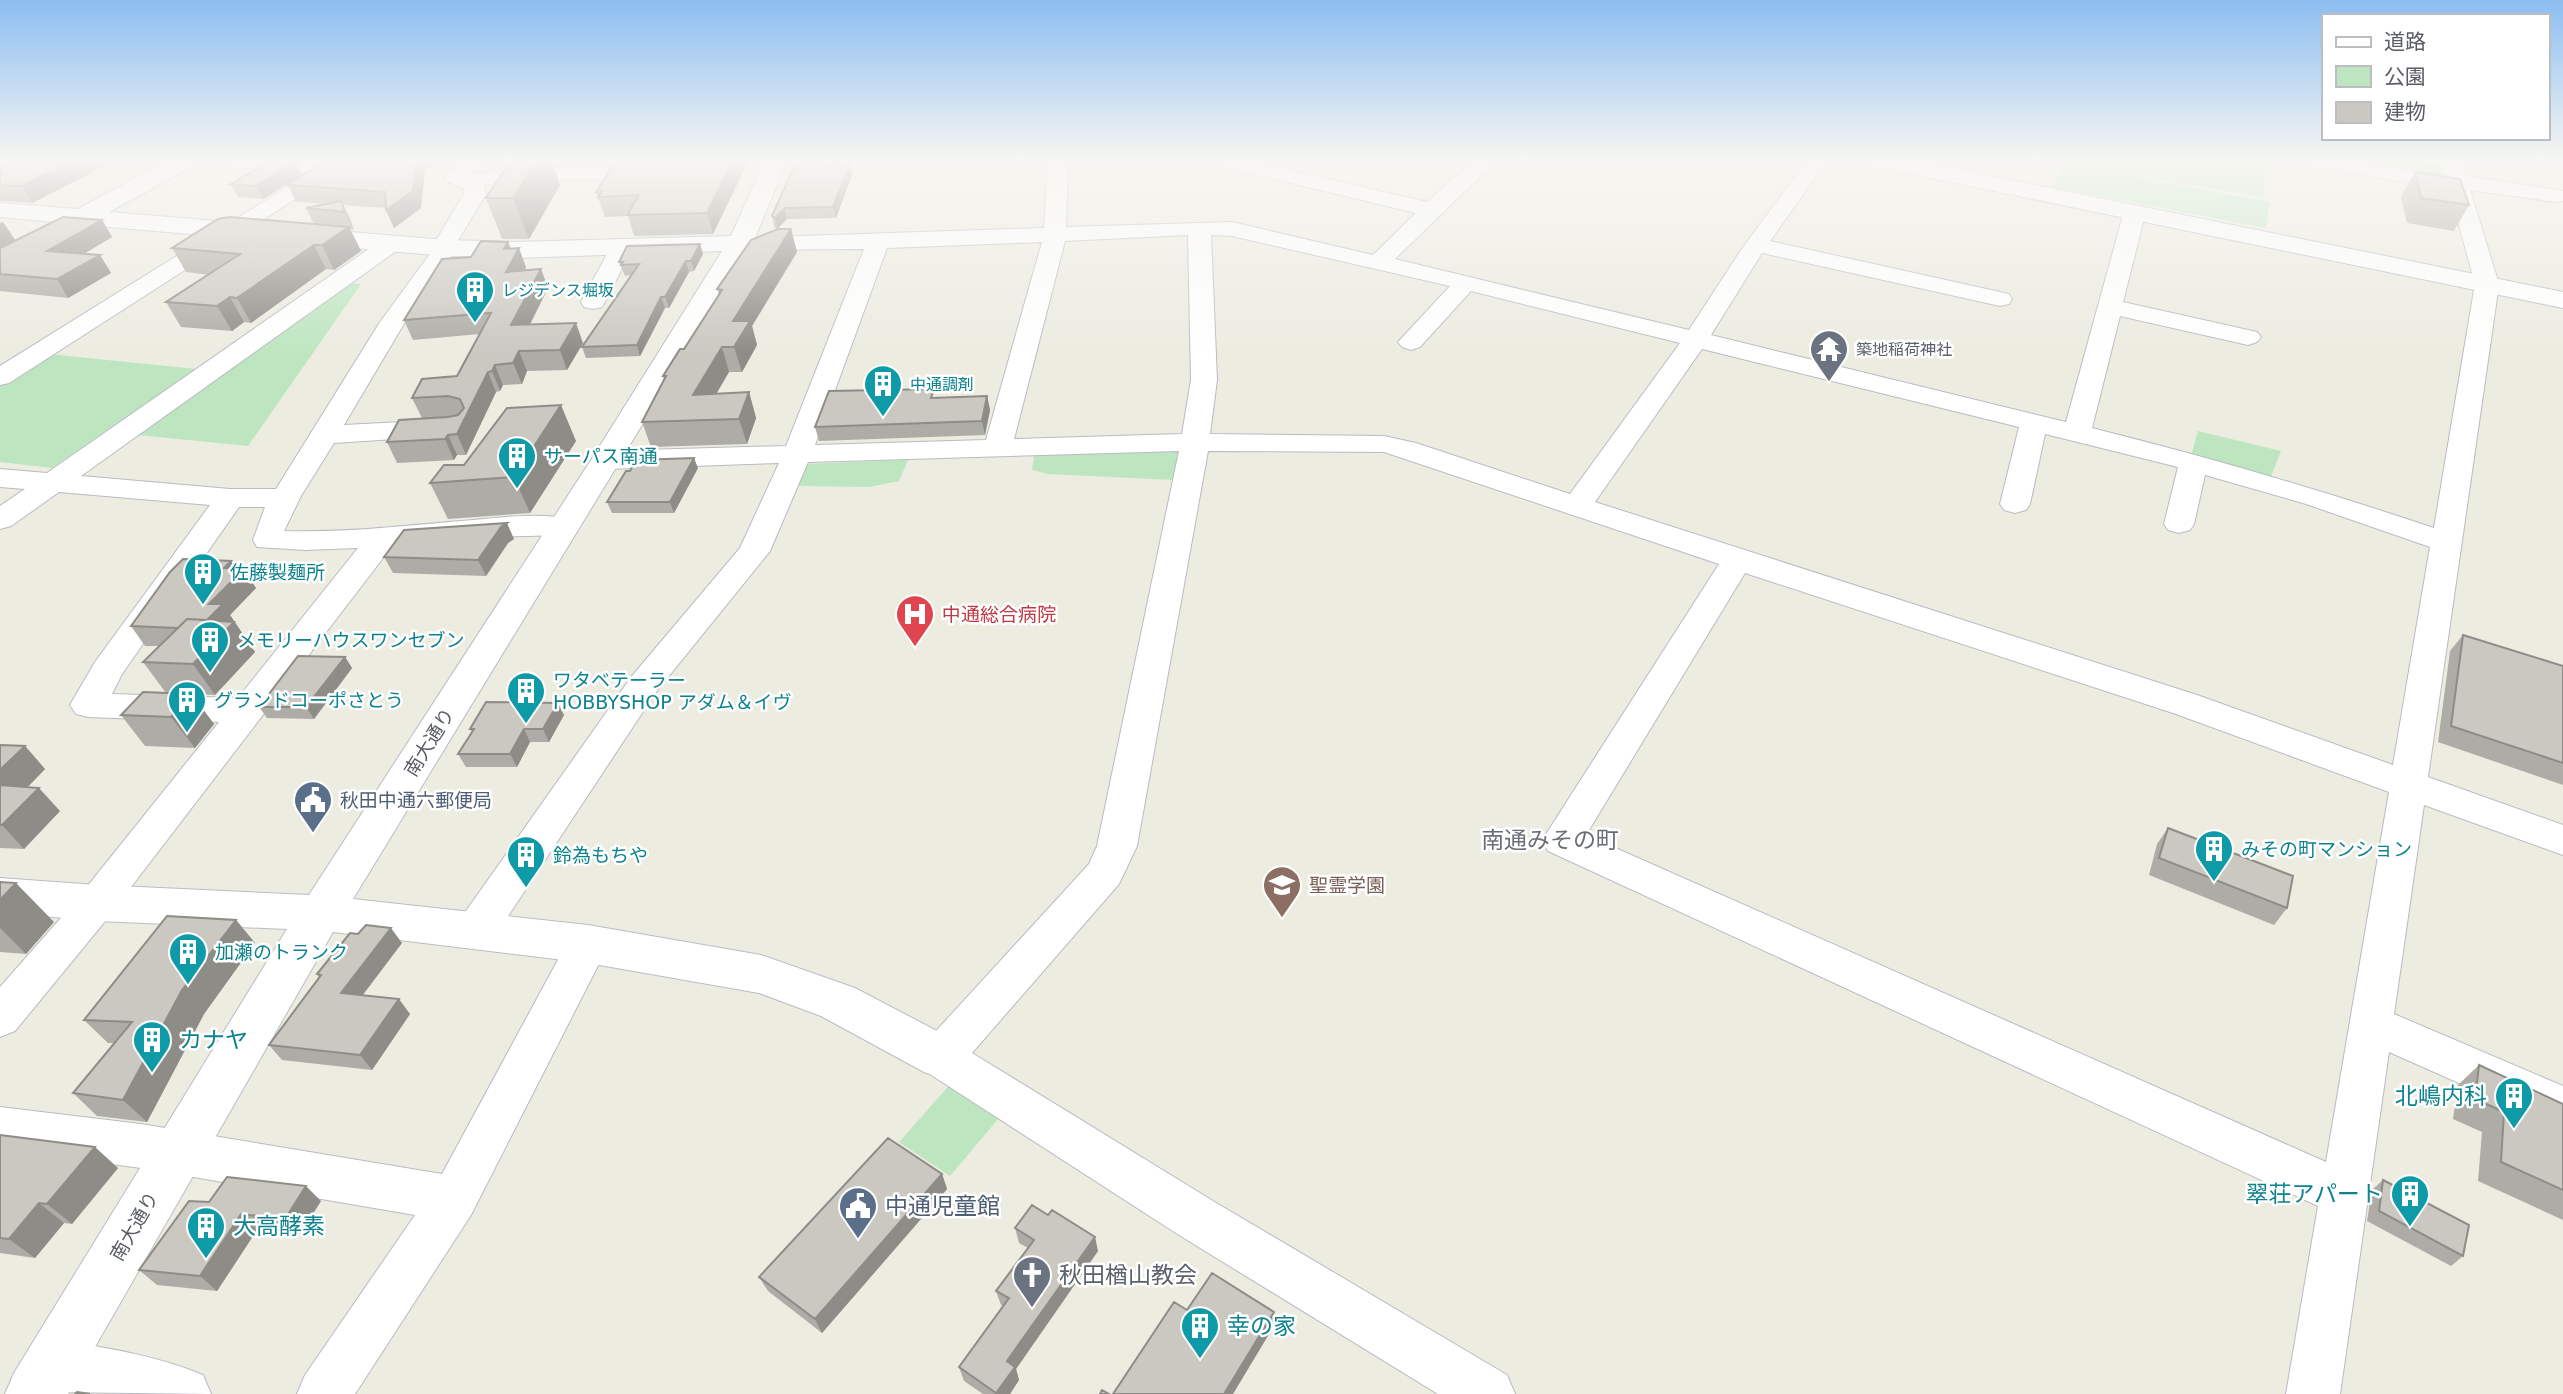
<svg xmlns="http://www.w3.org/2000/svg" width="2563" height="1394" font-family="'DejaVu Sans','Noto Sans JP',sans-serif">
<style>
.green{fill:#bde6c0}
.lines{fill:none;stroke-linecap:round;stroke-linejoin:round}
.street-casing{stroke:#b9bbc1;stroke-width:2}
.secondary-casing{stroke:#babdc4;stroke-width:2}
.street{fill:#fff;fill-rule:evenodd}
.secondary{fill:#fff;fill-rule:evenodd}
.wall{fill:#aeaca6}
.shaded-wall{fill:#8d8c87}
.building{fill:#cac8c1;stroke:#8d8c87;stroke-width:2}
.labels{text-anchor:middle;stroke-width:5;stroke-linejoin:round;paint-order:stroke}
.far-culture-label{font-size:16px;fill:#0d838f;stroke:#fff;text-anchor:start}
.far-worship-label{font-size:16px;fill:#5b616d;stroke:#fff;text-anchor:start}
.culture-label{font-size:19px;fill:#0d838f;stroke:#fff;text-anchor:start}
.health-label{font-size:19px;fill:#be3a42;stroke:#fff;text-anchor:start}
.street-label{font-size:19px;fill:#5a5d63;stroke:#fff}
.service-label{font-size:19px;fill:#4e5e75;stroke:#fff;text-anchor:start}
.education-label{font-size:19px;fill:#785e54;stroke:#fff;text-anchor:start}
.quarter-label{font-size:23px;fill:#6b6f75;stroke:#fff}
.near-culture-label{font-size:23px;fill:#0d838f;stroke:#fff;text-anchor:start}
.near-service-label{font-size:23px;fill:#4e5e75;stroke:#fff;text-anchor:start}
.near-worship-label{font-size:23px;fill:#5b616d;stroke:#fff;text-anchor:start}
</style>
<rect width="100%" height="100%" fill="#edece1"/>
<path class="green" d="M2052,160H2264L2263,197L2073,165L2269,202L2266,228L2053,187L2063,163Z
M2367,160H2415L2445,165L2450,181L2368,168Z
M338,283L361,284L248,446L127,434Z
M48,354L196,369L52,468L0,462V383Z
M2198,431L2281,451L2270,479L2191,456Z
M1179,451L1174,480L1048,474L1032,470L1034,456Z
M908,460L899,481L869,487L798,486L803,464Z
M954,1080L1005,1111L950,1176L899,1142Z"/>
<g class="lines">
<defs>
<path id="street" d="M209,160H305L318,163L321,167L331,160H356L9,383L0,385V366L310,173L219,166Z
M462,160H484L471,174L542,168L623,167L630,169L633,173L630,177L623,179L542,180L484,185L486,194L457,242V248L405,322L344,425L440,420L450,422L454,428L450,434L440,436L334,443L301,496L284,531C348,533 410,525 473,520C505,517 543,512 575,520L579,526L575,532L564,535L490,537L393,545L102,925L15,1031L0,1037V987L74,903L219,722L88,717L76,714L70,705L95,662L210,505L59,492L11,526L0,529V506L25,489L0,487V469L47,473L383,239H399L402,244L399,249L81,476L230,489H276L380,322L435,247V242L464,194L463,188L448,182L444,178ZM239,507H265L253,540L257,547L305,550L358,548L238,698L112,694L122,674Z
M1048,160H1068L1066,227L1232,222L1373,255L1416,213L1211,164L1208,160H1246L1427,202L1474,160H1497L1395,259L1689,330L1741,250L1807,160H1828L1770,241L2000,292L2009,294L2012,299L2009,304L2000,306L1762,253L1711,335L2066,422L2123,215L2126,210H2142L2145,215L2123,302L2257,332L2261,337L2257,342L2248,345L2120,316L2092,428C2208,457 2321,490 2434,528L2475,284L2449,189L2307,166L2297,160H2348L2445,176L2441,160H2461L2466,176L2563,191V201L2556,202L2470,190L2499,284L2428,777L2563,825V855L2424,805L2394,1014L2563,1086V1129L2389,1052L2340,1394H2286L2318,1206L1548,851L1543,841L1548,831L1719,564L1384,452L1208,451L1137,846L1119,884L972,1053L1213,1201L1507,1375L1515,1394H1438L1179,1235L925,1071L919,1057L925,1043L1089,864L1097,846L1179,451L808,462L770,551L656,692L491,942L476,947L461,942L455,930L461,918L632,676L740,548L779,463L607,469L597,466L593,460L597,454L607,451L786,446L864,249L746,250L738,248L735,243L738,238L1044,228ZM1188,235L1191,380L1182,434L1014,439L1065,241ZM1211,235L1232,236L1450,286L1398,342L1402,347L1411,350L1420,347L1471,291L1680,343L1570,494L1416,443L1384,436L1210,434L1217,380ZM1042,242L986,440L815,445L887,248ZM1702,349L2019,427L2000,504L2004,510L2015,513L2026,510L2030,504L2045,434L2178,467L2164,524L2168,530L2179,533L2190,530L2194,524L2205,475L2306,504L2430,547L2393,765L2197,695L1595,502ZM1745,573L2173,713L2389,792L2326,1162L1586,835Z
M622,240L630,242L633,247L605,302L602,307L593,309L584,307L581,302L611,247L614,242Z
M588,927L603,932L609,944L471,1215L355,1394H297L305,1375L415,1215L141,1168L0,1149V1107L141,1124L442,1174L573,932Z
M53,1340C104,1347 155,1355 203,1375L211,1394L53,1392L34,1385L27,1366L34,1347Z"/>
<path id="secondary" d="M169,160H198L195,165L109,212L446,240L515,242L731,236L765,160H787L753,243L353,899L588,925L761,955L855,988L958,1042L966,1057L958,1072L941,1078L924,1072L821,1016L759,993L588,963L333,932L68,1394H5L14,1373L287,929L97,921L0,912V878L97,885L309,895L591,460L722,251L515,258L446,256L86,225L9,266L0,269V251L54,222L0,217V203L78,209Z
M1866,160H1912L2563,292V308L1877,167L1869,165Z"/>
</defs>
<use href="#street" class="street-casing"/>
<use href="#secondary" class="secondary-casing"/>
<use href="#street" class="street"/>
<use href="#secondary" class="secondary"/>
</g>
<path class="wall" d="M0,160H116L32,203L0,201Z
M325,160H439L425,170L421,208L394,228L386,208L343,205L354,230L350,229L361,251L334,270L326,269L251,323L244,322L232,331L181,327L166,302L209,275L186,272L172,248L314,224L306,208L328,204L296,202L288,185Z
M511,160H551L560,185L529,239H502L486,198Z
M618,160H751L747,170H744L713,234L634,236L628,216L605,217L596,192Z
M797,160H844L840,164H850L852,175L836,218L787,219L777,229L774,227L772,216Z
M295,162L302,175L263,199L238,197L231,184Z
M2415,172L2469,205L2454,231L2407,223L2401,197Z
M102,220L112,237L85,253L100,255L111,273L68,298L0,291V222H3L15,240L10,243Z
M791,229L797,252L752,326L757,345L742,372H729L716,394L749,392L756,418L747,444L651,447L642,422L664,379L663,376L684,349L719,295L717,289Z
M508,242L511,249L526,267L525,270L541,269L548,288L530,325L583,343L567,370L527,371L522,384L503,385L500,391L496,392L466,455H457L454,460L397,463L387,442L422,418L412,398L457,376L480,334L413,340L404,320L471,257Z
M703,254L694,271L689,272L669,308H665L640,356L586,358L582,347L631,275L625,276L619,262Z
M987,396L990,410L985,435L819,441L815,427L935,398Z
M576,441L530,513L448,519L430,483L464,465Z
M698,468L674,513H612L607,502Z
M514,539L508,543L486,576L393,573L384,557Z
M231,561L236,568L256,588L230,615L255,652L215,695L192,694L214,724L195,748L145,746L121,715L166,693L143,662L160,646H145L131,626Z
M2463,635L2563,666V785L2438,742L2450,651Z
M345,657L352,668L314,719L267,718L259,707Z
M564,715L549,742H530L517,767H466L458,754L472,732L470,729Z
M0,745L25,746L45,769L28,787L60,811L24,849L0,848Z
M2168,828L2287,908L2274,925L2149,875L2157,844Z
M0,882L54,922L26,954L0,952Z
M236,920L255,943L204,1014L147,1122L97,1116L73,1093L114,1043H108L84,1020Z
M402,943L362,995L410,1014L372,1070L282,1060L269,1045L319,978L317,974Z
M2479,1065L2563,1104V1220L2478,1181L2482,1132L2453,1119L2458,1085Z
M0,1135L118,1168L72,1224L64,1223L35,1258L0,1253Z
M942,1174L947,1189L822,1333L768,1291L759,1277Z
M2383,1180L2463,1256L2451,1266L2367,1221L2372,1190Z
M321,1201L300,1234L257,1230L217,1291L157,1285L139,1270L209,1202Z
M1015,1228L1098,1251L1016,1369L1019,1380L1010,1394H983L964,1381L959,1367L1003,1306L1001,1305L996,1291L1028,1248L1019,1243Z"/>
<path class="shaded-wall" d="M73,160H116L32,203L22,186Z
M417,160H439L425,170L421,208L394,228L386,210Z
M537,160H551L560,185L529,239L513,198Z
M733,160H741L744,170L713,234L707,213Z
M745,160H751L747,170Z
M832,160H844L830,175L827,165Z
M295,162L302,175L263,199L256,186Z
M850,164L852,175L836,218L833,207Z
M341,201L350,219L354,230L345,212Z
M785,208L787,219L777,229L775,218Z
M102,220L112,237L59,269L47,251Z
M3,222L15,240L0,249V225Z
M349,227L361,251L334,270L322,245Z
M791,229L797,252L752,326L757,345L742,372L734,347L733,321Z
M508,242L514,257L519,248L526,267L514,291L506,272L504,249Z
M700,244L703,254L694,271L691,261Z
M314,245L326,269L251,323L237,298Z
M100,255L111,273L68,298L57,279Z
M686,261L689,272L669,308L665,297Z
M541,269L548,288L519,345L511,325Z
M230,297L244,322L232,331L217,306Z
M661,297L665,308L640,356L637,345Z
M576,323L583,343L567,370L560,350Z
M722,347L729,372L701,420L693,395Z
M519,351L527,371L522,384L513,363Z
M495,365L503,385L500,391L492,371Z
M488,372L496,392L466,455L457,434Z
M749,392L756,418L747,444L739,419Z
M987,396L990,410L985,435L982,421Z
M561,405L576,441L530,513L514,477Z
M448,435L457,455L454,460L445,439Z
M694,458L698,468L674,513L670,502Z
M507,523L514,539L508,543L486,576L478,560L501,527Z
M231,561L239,574L244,569L256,588L230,615L255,652L215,695L193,664L199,629L224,568Z
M345,657L352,668L314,719L306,707Z
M191,694L214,724L195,748L171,717Z
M558,703L564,715L549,742L543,729Z
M524,729L530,742L517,767L510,754Z
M25,746L45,769L7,808L0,800V770Z
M39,788L60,811L24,849L2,825Z
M16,883L54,922L26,954L0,928V900Z
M236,920L255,943L204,1014L147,1122L123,1100L182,990Z
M391,928L402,943L353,1008L341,993Z
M399,999L410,1014L372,1070L360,1055Z
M95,1147L118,1168L72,1224L47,1204Z
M942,1174L947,1189L822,1333L815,1319Z
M306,1186L321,1201L300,1234L285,1219Z
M39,1203L64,1223L35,1258L9,1239Z
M241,1214L257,1230L217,1291L200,1276Z
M1095,1237L1098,1251L1016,1369L1019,1380L1010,1394H997L1007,1361Z
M1274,1312V1326L1233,1394H1224Z"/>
<path class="building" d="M0,160H73L22,186L0,185Z
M272,160L295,162L256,186L231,184Z
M325,160H417L413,191L386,210L385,192L288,185Z
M511,160H537L513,198H486Z
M618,160H733L707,213L627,215L639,195L598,197L602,191L596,192L615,162Z
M797,160H832L827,165L850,164L833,207L785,208L775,218L772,216Z
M2415,172L2460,179L2469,205L2421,198Z
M341,201L345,212L306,208Z
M63,217L102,220L47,251L100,255L57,279L0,274V248Z
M229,217L349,227L322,245H314L237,298L230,297L217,306L166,302L240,254L172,248L218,219Z
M778,229H791L733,321H750L734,347H722L693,395L749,392L739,419L642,422L666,376H663L680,349H684L722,290L717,289L751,240Z
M481,241L508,242L504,249L519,248L506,272L541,269L511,325L576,323L560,350L519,351L513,363L495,365L492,371L488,372L457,434L448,435L445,439L387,442L399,420L448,417L458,415L464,408L460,399L448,396L412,398L422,379L457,376L491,313L404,320L442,259L471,257Z
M700,244L691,261H686L665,297H661L637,345L582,347L639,264L621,265L623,262H619L627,246Z
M934,389L931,398L987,396L982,421L815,427L829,391Z
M561,405L514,477L430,483L444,465H464L507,408Z
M694,458L670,502H607L626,471H630L636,460Z
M507,523L501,527L478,560L384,557L404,530Z
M183,559L231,561L224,568L244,569L209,604H223L207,620L187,619L178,628L131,626L170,572Z
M187,619L234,622L193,664L143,662Z
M2463,635L2563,666V763L2451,726Z
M298,656L345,657L306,707H259Z
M143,692L191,694L171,717L121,715Z
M486,702L558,703L543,729H524L510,754H458L474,729H470Z
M0,745L25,746L0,770Z
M0,785L39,788L2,825H0Z
M2168,828L2293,876L2287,908L2159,858Z
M0,882L16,883L0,900Z
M167,916L236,920L182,990L123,1100L73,1093L132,1022L84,1020Z
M366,925L391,928L341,993L399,999L360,1055L269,1045L321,975L317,974L350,933L358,934Z
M2479,1065L2563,1104V1190L2501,1162L2504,1112L2475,1099Z
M0,1135L95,1147L47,1204L39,1203L9,1239L0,1238Z
M888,1138L942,1174L815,1319L759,1277Z
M227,1177L306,1186L285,1219L241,1214L200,1276L139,1270L189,1201L209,1202Z
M2383,1180L2469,1225L2463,1256L2379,1211Z
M1032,1205L1048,1215L1052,1210L1095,1237L1007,1361L1015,1367L996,1393L959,1367L1009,1298L996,1291L1034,1240L1015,1228Z
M1212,1273L1274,1312L1224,1394H1113L1174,1302L1187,1310Z
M1102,1390L1109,1394H1100Z
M77,1392L90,1394H75Z"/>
<linearGradient id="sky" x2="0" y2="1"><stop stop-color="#8bbef1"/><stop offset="0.45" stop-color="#f7f6f2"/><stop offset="1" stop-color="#f7f6f2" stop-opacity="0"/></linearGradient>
<rect width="2563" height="355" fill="url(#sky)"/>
<defs>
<symbol id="building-pin" viewBox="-11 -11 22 30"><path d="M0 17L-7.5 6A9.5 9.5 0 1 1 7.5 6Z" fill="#0f9aa8" stroke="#fff"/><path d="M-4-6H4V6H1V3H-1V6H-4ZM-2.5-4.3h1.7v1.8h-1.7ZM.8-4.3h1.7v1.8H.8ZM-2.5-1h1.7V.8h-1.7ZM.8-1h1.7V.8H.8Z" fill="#fff"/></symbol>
<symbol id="temple-pin" viewBox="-11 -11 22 30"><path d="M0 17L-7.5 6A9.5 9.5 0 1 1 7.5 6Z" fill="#6b7280" stroke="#fff"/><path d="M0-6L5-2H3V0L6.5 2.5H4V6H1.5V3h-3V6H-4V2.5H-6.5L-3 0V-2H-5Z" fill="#fff"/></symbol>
<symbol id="hospital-pin" viewBox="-11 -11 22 30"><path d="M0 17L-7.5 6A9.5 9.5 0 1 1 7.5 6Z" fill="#e0444e" stroke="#fff"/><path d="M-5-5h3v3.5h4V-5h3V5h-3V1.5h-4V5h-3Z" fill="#fff"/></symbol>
<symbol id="civic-pin" viewBox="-11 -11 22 30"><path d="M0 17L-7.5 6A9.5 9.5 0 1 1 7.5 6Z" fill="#5c6f8a" stroke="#fff"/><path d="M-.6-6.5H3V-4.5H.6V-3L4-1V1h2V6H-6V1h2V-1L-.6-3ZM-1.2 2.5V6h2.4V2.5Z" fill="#fff"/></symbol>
<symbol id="school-pin" viewBox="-11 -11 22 30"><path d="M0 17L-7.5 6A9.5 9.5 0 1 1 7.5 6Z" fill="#8d6e63" stroke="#fff"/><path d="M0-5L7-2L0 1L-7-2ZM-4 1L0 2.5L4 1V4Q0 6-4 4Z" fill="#fff"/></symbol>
<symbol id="church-pin" viewBox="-11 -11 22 30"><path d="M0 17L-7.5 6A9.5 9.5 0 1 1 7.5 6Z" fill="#6b7280" stroke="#fff"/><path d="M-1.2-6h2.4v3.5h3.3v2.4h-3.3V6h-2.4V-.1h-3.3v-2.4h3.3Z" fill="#fff"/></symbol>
</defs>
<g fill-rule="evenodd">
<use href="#building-pin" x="453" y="268" width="44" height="60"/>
<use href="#temple-pin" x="1807" y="327" width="44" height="60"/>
<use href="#building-pin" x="861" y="362" width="44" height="60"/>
<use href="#building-pin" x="495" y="434" width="44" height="60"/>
<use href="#building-pin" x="181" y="550" width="44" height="60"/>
<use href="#hospital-pin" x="893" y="592" width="44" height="60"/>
<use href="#building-pin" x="188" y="618" width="44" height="60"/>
<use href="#building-pin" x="504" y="669" width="44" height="60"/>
<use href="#building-pin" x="165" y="678" width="44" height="60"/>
<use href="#civic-pin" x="291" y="778" width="44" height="60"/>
<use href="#building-pin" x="2192" y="827" width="44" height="60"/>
<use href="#building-pin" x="504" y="833" width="44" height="60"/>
<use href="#school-pin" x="1260" y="863" width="44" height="60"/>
<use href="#building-pin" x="166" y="930" width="44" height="60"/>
<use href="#building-pin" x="130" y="1018" width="44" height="60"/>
<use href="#building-pin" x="2492" y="1074" width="44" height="60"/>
<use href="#building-pin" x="2388" y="1172" width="44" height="60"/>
<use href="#civic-pin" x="836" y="1184" width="44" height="60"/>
<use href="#building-pin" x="184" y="1204" width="44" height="60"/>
<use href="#church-pin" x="1010" y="1253" width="44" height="60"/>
<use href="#building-pin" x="1178" y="1304" width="44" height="60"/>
</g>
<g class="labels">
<g class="far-culture-label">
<text x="502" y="296">レジデンス堀坂</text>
<text x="910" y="390">中通調剤</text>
</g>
<g class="far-worship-label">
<text x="1856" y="355">築地稲荷神社</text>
</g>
<g class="culture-label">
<text x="544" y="463">サーパス南通</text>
<text x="230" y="579">佐藤製麺所</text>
<text x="237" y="647">メモリーハウスワンセブン</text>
<text x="553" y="687">ワタベテーラー<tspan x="553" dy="22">HOBBYSHOP アダム＆イヴ</tspan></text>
<text x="214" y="707">グランドコーポさとう</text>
<text x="2241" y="856">みその町マンション</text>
<text x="553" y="862">鈴為もちや</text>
<text x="215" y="959">加瀬のトランク</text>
</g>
<g class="health-label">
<text x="942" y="621">中通総合病院</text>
</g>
<g class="street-label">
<text transform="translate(429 742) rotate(-58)" y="7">南大通り</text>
<text transform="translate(134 1226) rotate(-60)" y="7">南大通り</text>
</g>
<g class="service-label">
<text x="340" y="807">秋田中通六郵便局</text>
</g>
<g class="education-label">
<text x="1309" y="892">聖霊学園</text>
</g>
<g class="quarter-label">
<text x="1550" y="848">南通みその町</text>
</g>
<g class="near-culture-label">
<text x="179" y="1048">カナヤ</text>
<text x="2487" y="1104" text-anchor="end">北嶋内科</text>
<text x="2383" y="1202" text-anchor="end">翠荘アパート</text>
<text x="233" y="1234">大高酵素</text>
<text x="1227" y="1334">幸の家</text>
</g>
<g class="near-service-label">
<text x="885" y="1214">中通児童館</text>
</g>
<g class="near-worship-label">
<text x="1059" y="1283">秋田楢山教会</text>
</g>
</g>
<rect x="2322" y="14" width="228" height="126" fill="#ffffff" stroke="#bdbec1" stroke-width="2"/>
<rect x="2336" y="37" width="35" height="10" fill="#ffffff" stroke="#bdbec1" stroke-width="2"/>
<text x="2384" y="49" font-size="21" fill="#5a5d63">道路</text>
<rect x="2336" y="66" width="35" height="21" fill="#bde6c0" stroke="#bdbec1" stroke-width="2"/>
<text x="2384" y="84" font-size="21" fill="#5a5d63">公園</text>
<rect x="2336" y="102" width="35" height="21" fill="#cac8c1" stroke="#bdbec1" stroke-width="2"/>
<text x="2384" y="119" font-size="21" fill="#5a5d63">建物</text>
</svg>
